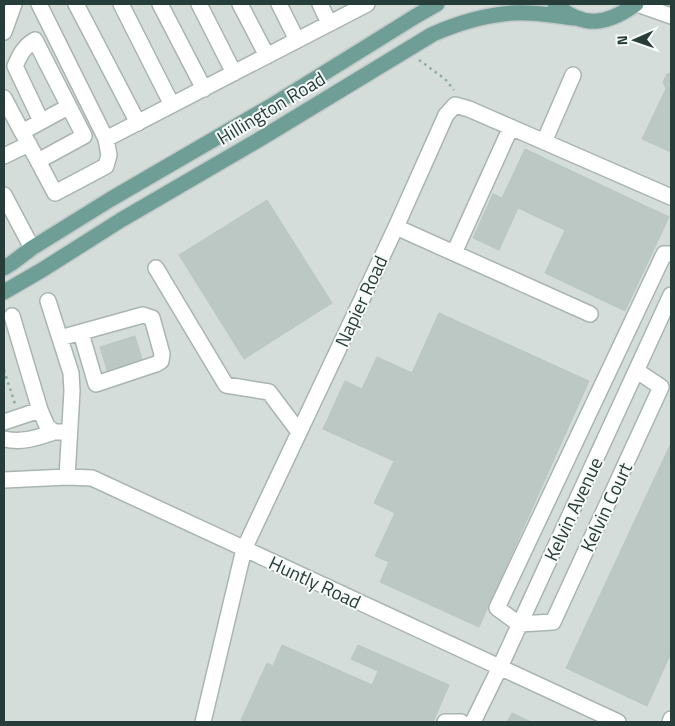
<svg xmlns="http://www.w3.org/2000/svg" width="675" height="726" font-family="'Titillium Web',sans-serif">
<style>
.built{fill:#d4ddda}
.building{fill:#bbc8c4;stroke:#b9c6c2}
.lines{fill:none;stroke-linecap:round;stroke-linejoin:round}
.minor-casing{stroke:#a9b5b1;stroke-width:18}
.major-casing{stroke:#c2c9c8;stroke-width:18}
.path{stroke:#8aada5;stroke-width:2.5;stroke-dasharray:2.5 4;stroke-linecap:butt}
.minor{stroke:#fff;stroke-width:15}
.major{stroke:#6f9e96;stroke-width:15}
.labels{text-anchor:middle;stroke-width:4;stroke-linejoin:round;paint-order:stroke}
.street-label{font-size:19px;fill:#263d39;stroke:#f6faf8}
</style>
<rect width="100%" height="100%" fill="#e6edea"/>
<path class="built" d="M4,4H671V722H4Z"/>
<path class="building" d="M671,73V152L642,139L666,89L663,82L667,74Z
M525,149L669,217L625,311L545,273L565,230L518,208L499,250L473,238L493,194L502,198Z
M267,200L332,303L244,359L179,255Z
M439,313L589,381L479,627L380,582L389,562L375,556L395,513L374,503L394,461L323,429L345,381L362,389L377,357L412,373Z
M135,336L143,362L108,373L100,347Z
M671,443V653L647,706L566,668Z
M282,645L372,685L378,671L351,659L358,645L449,685L433,722H245L241,720L267,663L273,666Z
M512,713L531,722H507Z"/>
<g class="lines">
<defs>
<path id="minor" d="M39,4L106,139L367,4
M76,4L138,123
M121,4L172,105
M160,4L204,89
M199,4L234,73
M240,4L267,56
M279,4L297,40
M320,4L329,23
M637,4L671,16
M4,32L14,4
M4,98L22,132
M41,121L15,66C20,55 24,46 35,40L84,136L38,161L55,193L106,166L109,155L106,139
M544,142L573,75
M4,156L29,144
M38,161L22,132L68,107
M4,195L32,248
M396,227L590,314
M454,253L511,127
M156,268L226,385L269,392L299,432
M48,301L71,373L72,391L67,477
M12,316L40,410L47,426L54,432H69
M60,338L143,315L152,318L162,354L161,361L156,364L96,384L81,333
M637,371L661,387L553,622L519,624L497,608L664,254H671
M4,422L40,410
M4,439C23,443 36,438 54,432
M4,480L67,477L92,478L618,722
M203,722L244,549L396,227L446,115L455,105L469,109L671,197
M445,722H461
M473,722L500,667L671,295
M670,722L671,719"/>
<path id="major" d="M555,4C583,29 607,25 636,4
M4,268L12,263L32,248L111,199L271,106L371,44L416,16L437,4
M4,292L42,270L121,220L260,139L433,34C458,23 485,15 512,13C533,11 555,16 575,18"/>
</defs>
<use href="#minor" class="minor-casing"/>
<use href="#major" class="major-casing"/>
<path class="path" d="M419,60L445,79L454,90
M4,370L15,404"/>
<use href="#minor" class="minor"/>
<use href="#major" class="major"/>
</g>
<g class="labels">
<g class="street-label">
<text transform="translate(271 108) rotate(-31)" y="7">Hillington Road</text>
<text transform="translate(361 301) rotate(-65)" y="7">Napier Road</text>
<text transform="translate(606 507) rotate(-65)" y="7">Kelvin Court</text>
<text transform="translate(573 509) rotate(-65)" y="7">Kelvin Avenue</text>
<text transform="translate(315 582) rotate(25)" y="7">Huntly Road</text>
</g>
</g>
<rect width="675" height="726" fill="none" stroke="#263d39" stroke-width="10"/>
<g transform="translate(635 40) rotate(268)" stroke="#f6faf8" stroke-width="4" paint-order="stroke">
<path d="M0-4L9 19L0 12L-9 19Z" fill="#263d39"/>
<text y="-8" font-size="14" font-weight="bold" text-anchor="middle" fill="#263d39">N</text>
</g>
</svg>
